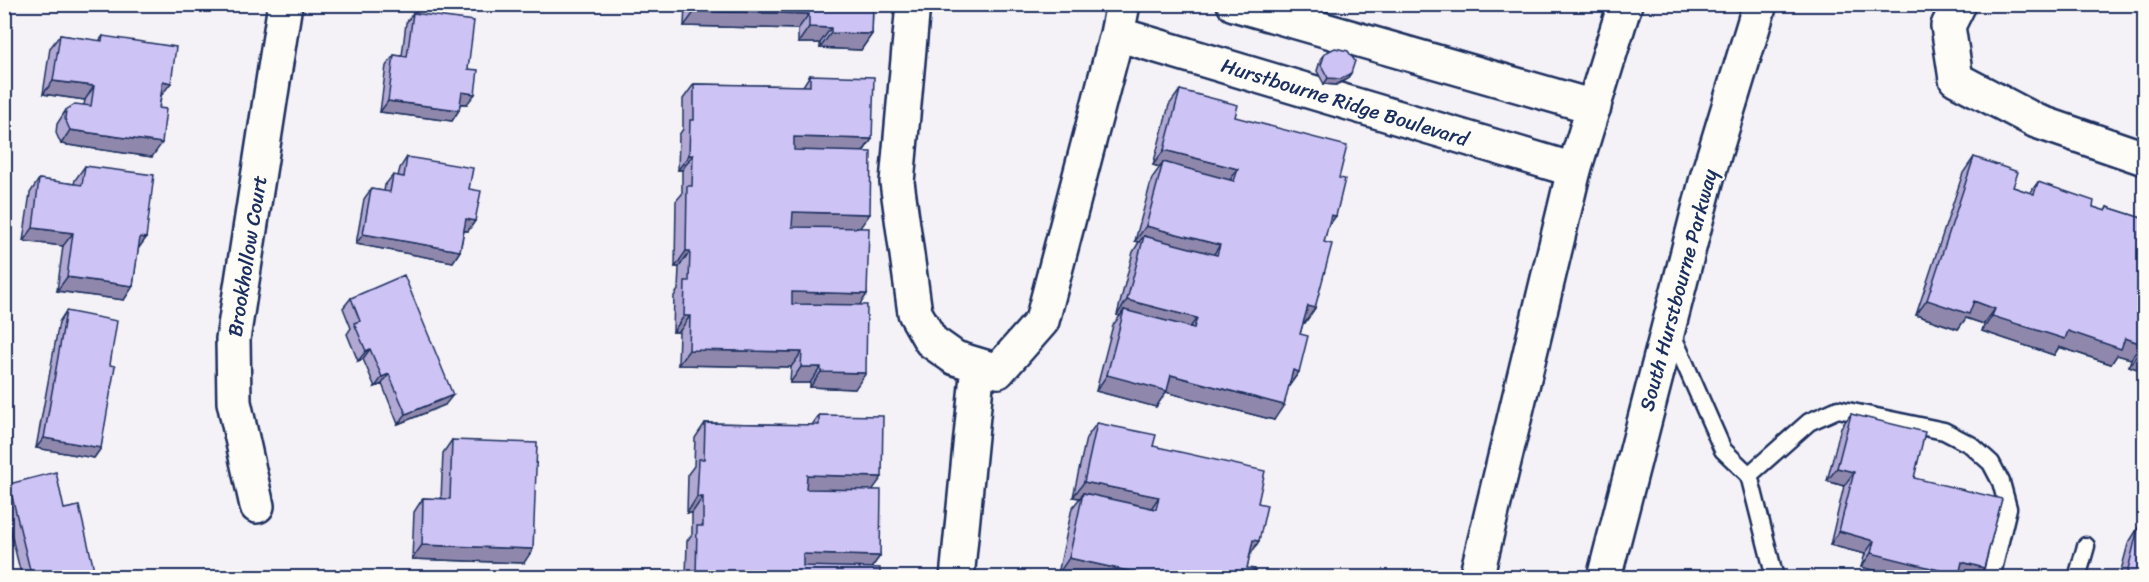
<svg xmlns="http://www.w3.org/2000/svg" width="2149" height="582" font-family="Sriracha,sans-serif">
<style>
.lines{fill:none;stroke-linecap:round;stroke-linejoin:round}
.service-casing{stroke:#1b2f5e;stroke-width:21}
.minor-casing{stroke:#1b2f5e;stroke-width:38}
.primary-casing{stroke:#1b2f5e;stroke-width:38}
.service{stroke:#fdfcf7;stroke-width:16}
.minor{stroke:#fdfcf7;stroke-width:33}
.primary{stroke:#fdfcf7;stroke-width:33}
.wall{fill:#b1a8d3;stroke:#1b2f5e;stroke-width:1.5}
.shaded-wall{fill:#9088ac;stroke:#1b2f5e;stroke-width:1.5}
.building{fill:#cec3f5;stroke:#1b2f5e;stroke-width:1.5}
.labels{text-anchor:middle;stroke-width:4.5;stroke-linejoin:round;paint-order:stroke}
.street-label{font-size:20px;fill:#1b2f5e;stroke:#fdfcf7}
</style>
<rect width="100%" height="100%" fill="#f4f1f7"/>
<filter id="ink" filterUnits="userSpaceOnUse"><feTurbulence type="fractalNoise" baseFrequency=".0167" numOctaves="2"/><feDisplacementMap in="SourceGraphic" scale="12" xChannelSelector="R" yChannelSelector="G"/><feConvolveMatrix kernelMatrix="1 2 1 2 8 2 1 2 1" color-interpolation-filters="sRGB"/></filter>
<g filter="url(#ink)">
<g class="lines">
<defs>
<path id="service" d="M1671,332L1723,450L1749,475L1809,422L1838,409L1944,431L1971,445L1991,463L2001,482L2008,508L1991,578
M1749,475L1775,578
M2077,578L2086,546"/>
<path id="minor" d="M913,4L897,182L915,313L931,341L955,358L998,371L1042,321L1117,34L1123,4
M1234,4L1594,107
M1959,4L1948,26L1956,79L2036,121L2144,158
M1117,34L1574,170
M257,506L234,402L233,339L285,4
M957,578L978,365"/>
<path id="primary" d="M1476,578L1574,170L1625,4
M1604,578L1707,178L1760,4"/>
</defs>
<use href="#service" class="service-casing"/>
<use href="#minor" class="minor-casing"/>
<use href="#primary" class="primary-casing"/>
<use href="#service" class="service"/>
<use href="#minor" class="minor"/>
<use href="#primary" class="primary"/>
</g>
<path class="wall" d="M685,4H873L872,34L861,50L820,48V43H798V29L684,26Z
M413,13L468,69L467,104H460L459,110L452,121L380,112L386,66L394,55L402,56L406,23Z
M60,35L99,41L103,36L161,96L152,157L61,144L56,133L57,124L66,110L84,105L85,100L43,94L50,48Z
M1325,53L1351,73L1347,79L1336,85L1324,84L1317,71L1321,58Z
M810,75L872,139L863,152L860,228L867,294L859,305L855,389L810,387V383H790L791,367L678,365L679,332H673L674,296L678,290L679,267H675L676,201L682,194V170H678L679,135L683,129V99L694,84L803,86Z
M1180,90L1235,117L1339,178L1324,242L1315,308L1305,323H1303L1300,334L1299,372L1289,386L1274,420L1166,392L1156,407L1096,391L1113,325L1120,316L1117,315L1133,252L1139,242L1135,241L1152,178L1160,167L1153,165L1169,105Z
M407,157L469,189L475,221L468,231H464L460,251L453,262L356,244L364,199L371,189L384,191L385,185L393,175L398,176L400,168Z
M1974,157L2013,187L2030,193L2038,182L2093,207L2105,211L2107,207L2145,219V372L2129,366L2131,359L2117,355L2111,364L2059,347L2054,355L1982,331L1984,324L1966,318L1958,329L1916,315L1963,173Z
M85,166L146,238L138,248L133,286L124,300L57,291L63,246L23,241L30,193L39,179L74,184L75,180Z
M351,298L445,405L398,424L382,384L375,387L363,359L358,361L347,334L351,328L343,308Z
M66,311L110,365L101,448L94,458L36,448L59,322Z
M1851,414L1914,478L1984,568L1978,578H1905L1861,567L1865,554L1830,545L1844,486L1827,481L1841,427Z
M819,415L873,490L880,556L871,568L880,578H686L687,541L692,534V513H687L688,474L694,466L695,438L705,423L812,425Z
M1097,423L1153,446L1258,503L1247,568L1254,578H1060L1062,575L1058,574L1072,508L1080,498L1073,497L1086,438Z
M452,440L524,563L412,559L414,512L423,498L441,499L443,453Z
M9,484L64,509L96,578H22L4,505V490Z
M2138,528L2145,578H2119L2128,544Z"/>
<path class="shaded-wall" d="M695,11L809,14L798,29L684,26Z
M809,27L831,28L820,43H798Z
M831,33L872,34L861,50L820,48Z
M1351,73L1347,79L1336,85L1324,84L1328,78Z
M53,81L94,86L85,100L43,94Z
M163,81L171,83L161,96L153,95Z
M462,92L475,94L467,104L454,103Z
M388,101L459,110L452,121L380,112Z
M70,130L162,143L152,157L61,144Z
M794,137L872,139L861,154L784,152Z
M1164,150L1238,169L1227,184L1163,162L1160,167L1153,165Z
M689,155H693L682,170H678Z
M793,212L870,214L859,229L782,228Z
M1331,215L1336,216L1325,231Z
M466,219L475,221L468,231L458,230Z
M1146,226L1220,245L1210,260L1144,236L1139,242L1135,241Z
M33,228L73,233L63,246L23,241Z
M363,234L460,251L453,262L356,244Z
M140,237L146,238L136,252Z
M686,251H690L679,267H675Z
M67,277L133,286L124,300L57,291Z
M792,292L867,294L857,309L781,308Z
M1127,300L1197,318L1186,333L1124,310L1120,316L1117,315Z
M1927,300L1974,301L1995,309L1984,324L1966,318L1958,329L1916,315Z
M1308,306L1315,308L1305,323L1297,321Z
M684,316H690L679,332H673Z
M1992,316L2068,331L2125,338L2142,344L2131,359L2117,355L2111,364L2059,347L2054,355L1982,331Z
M370,349L363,359L358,361L366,351Z
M689,350L802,352L791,367L678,365Z
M2140,351L2145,353V372L2129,366Z
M801,367H821L810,383H790Z
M1293,370L1299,372L1288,387Z
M821,372L866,373L855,389L810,387Z
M389,374L382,384L375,387L382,377Z
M1107,375H1171L1284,405L1274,420L1166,392L1156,407L1096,391Z
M453,395L445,405L398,424L406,414Z
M44,438L101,448L94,458L36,448Z
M1837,468L1854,472L1844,486L1827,481Z
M807,475L882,477L871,492L796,491Z
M1084,482L1159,497L1148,513L1083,493L1080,498L1073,497Z
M697,497H703L692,513H687Z
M1839,531L1874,541L1865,554L1830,545Z
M1253,540L1259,541L1249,557Z
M422,545L533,549L524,563L412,559Z
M1871,553L1962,562L1984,568L1978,578H1905L1861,567Z
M803,554L880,556L869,571L793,569Z
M1069,558L1142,574L1139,578H1075L1064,572L1062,575L1058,574Z"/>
<path class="building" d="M695,4H873L872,34L831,33V28L809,27V14L695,11Z
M413,13L474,21L468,69L478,70L475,94L462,92L459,110L388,101L394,55L407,57Z
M60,35L102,41L103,36L176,47L171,83L163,81L159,108L166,109L162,143L70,130L65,119L66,110L75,104L91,106L94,86L53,81Z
M1335,48L1348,51L1355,61L1351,73L1341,79L1328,78L1321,65L1325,53Z
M810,75L874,77L872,139L794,137V150L871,152L870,214L793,212L792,227L869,228L867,294L792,292V304L867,305L866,373L821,372V367H801L802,352L689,350L690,316H684L685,281H689L690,251H686L687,186H692L693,155H689L690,120H694V84L810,86Z
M1180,90L1238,105L1235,117L1347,146L1339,178L1345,179L1336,216L1331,215L1324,242L1332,244L1315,308L1308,306L1300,334L1308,336L1299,372L1293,370L1284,405L1171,375L1167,391L1107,375L1124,310L1194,328L1197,318L1127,300L1144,236L1217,255L1220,245L1146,226L1163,162L1234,181L1238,169L1164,150Z
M407,157L473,168L469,189L481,191L475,221L466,219L460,251L363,234L371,189L390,192L393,175L404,177Z
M1974,157L2018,172L2013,187L2034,194L2038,182L2094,201L2093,207L2106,211L2107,207L2145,219V353L2140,351L2142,344L2125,338L2121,349L2068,331L2065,339L1992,316L1995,309L1974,301L1969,314L1927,300Z
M85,166L154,175L146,238L140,237L133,286L67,277L73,233L33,228L39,179L82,185Z
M404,275L453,395L406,414L389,374L382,377L370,349L366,351L354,323L360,321L351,298Z
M66,311L117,321L110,365L115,366L101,448L44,438Z
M1851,414L1925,432L1914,478L2002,499L1984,568L1962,562L1959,575L1871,553L1874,541L1839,531L1854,472L1837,468Z
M819,415L883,416L882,477L807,475L806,489L881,490L880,556L803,554V566L880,568V578H696L697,526H703V497H697L699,459H704L705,423L819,425Z
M1097,423L1156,435L1153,446L1265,471L1258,503L1267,505L1259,541L1253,540L1247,568L1255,569L1254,578H1141L1142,574L1069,558L1083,493L1156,509L1159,497L1084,482Z
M452,440L537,443L533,549L422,545L423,498L450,499Z
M56,472L64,509L79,506L96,578H32L9,484Z
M2138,528L2145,530V578H2126Z
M1064,572L1090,578H1063Z"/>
</g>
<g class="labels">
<g class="street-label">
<text transform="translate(1345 102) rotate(17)" y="7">Hurstbourne Ridge Boulevard</text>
<text transform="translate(247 256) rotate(-81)" y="7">Brookhollow Court</text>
<text transform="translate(1678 290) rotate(-75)" y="7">South Hurstbourne Parkway</text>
</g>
</g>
<rect width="2149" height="582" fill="none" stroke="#fdfcf7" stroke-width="24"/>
<rect x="12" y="12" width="2125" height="558" fill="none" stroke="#1b2f5e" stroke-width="2" filter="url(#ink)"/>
</svg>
